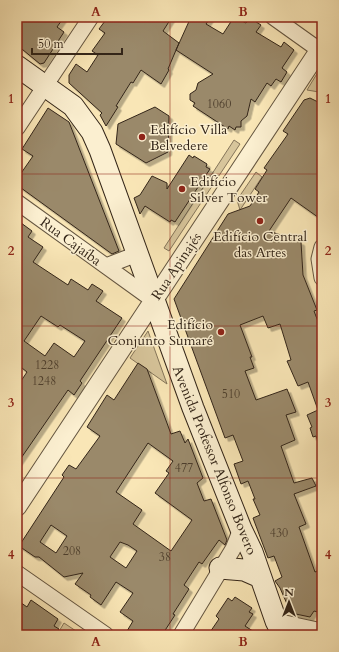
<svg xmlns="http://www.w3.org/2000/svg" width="339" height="652" font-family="Cardo,serif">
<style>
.green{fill:#d7c59b;stroke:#85755a}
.building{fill:#9a896a;stroke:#332518;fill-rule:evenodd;filter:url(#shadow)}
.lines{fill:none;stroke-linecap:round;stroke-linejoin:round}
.minor-casing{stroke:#645540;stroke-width:17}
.tertiary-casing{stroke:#645540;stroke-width:20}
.secondary-casing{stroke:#332518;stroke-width:23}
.minor{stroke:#fbefd0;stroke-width:15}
.tertiary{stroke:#fbefd0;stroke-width:18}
.secondary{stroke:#fbefd0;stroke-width:21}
.grid{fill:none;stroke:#8f2418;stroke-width:1;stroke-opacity:0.55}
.poi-dot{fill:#8f2418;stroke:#fbefd0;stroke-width:1.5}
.labels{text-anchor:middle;stroke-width:3;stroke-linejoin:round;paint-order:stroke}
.number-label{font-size:12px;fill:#4d3e2c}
.poi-label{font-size:14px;fill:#332518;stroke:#fbefd0;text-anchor:start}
.street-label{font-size:14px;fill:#332518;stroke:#fbefd0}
.neatline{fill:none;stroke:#8f2418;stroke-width:1.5}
.grid-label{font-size:13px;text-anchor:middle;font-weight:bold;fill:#8f2418}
</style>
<defs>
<filter id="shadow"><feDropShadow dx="3.5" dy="3.5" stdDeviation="0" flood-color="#0004"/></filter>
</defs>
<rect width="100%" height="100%" fill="#f9e6b6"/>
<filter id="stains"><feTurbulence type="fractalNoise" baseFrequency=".005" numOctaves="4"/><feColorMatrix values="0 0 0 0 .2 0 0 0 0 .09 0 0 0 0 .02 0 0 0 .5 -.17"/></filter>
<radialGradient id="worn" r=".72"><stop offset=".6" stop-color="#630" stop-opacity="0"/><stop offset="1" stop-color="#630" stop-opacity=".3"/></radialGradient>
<path class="green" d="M318,72L322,73V83L319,92L307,90Z
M234,140L240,144L169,251L164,248Z
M256,172L262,177L240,210L237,200Z
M148,331L167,384L130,358Z
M64,623L82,635H61L58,633Z"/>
<path class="building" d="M17,17H64L57,27L64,32L44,63L40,64L17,45Z
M108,17H172L163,31L179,43L168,69L169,70L161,84L141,70L133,83L131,82L116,106L118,107L106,126L100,115L102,113L69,83V75L76,64L87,72L98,55L92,51L105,33L99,29Z
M191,17H211L206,24L223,34L234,17L246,23L250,18L261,25L256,32L281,47L284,42L294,50L282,68L287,72L281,82L276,79L271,86L267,83L255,102L251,99L247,116L241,121V127H236L235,130L229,126L228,129L193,106L195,103L190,100V94L196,90L198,83L213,74L176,50Z
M310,98L320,103L322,115V220L291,198L269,231L301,242L303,275L317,310L314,311L322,332V451L316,436L313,437L310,428L312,427L307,415L318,410L308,382L298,386L287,361L291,360L280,324L268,328L263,316L240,325L252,357H250L254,368L245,371L256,400L287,389L296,412L286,415L295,440L281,446L294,483L312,478L316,486L294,494L306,524L299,527L315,572L322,569V613L314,611L310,617L291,613L280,588L275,581L282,577L274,556L268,558L253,518L260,515L253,499H255L248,481L241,484L234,464L243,461L233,435L225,438L174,299L228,214L250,206L259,192L255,189L267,170L264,168L288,134L283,131L304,100Z
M155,107L169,116L168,152L146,163L116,144L118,124Z
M48,108L69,122L119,251L112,254L17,185V179L33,156L22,149Z
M189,155L193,158L194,156L207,164L206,167L210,169L175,222L171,220L170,222L145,206L140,214L134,198L140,195L152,176L167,183V189Z
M17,220L32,231L28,237L43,247L33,262L68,285L71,279L88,290L92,284L103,291L96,301L122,318L80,381L82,383L74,395L68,390L17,464V387L27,372L17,364ZM41,316L58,327L60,325L85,341L74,357L54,343L45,356L24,341Z
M138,363L147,369L171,434L180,431L185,443L188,439L203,478L197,483L204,501L211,499L227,540L225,545L219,540L202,564L199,562L184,585L189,589L173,614L175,615L162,635H132L127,631L133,621L120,612L133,593L116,582L101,605L90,597L91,595L75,584L83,573L64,577L39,557H35L19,546L64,477L62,475L69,465L76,469L100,436L87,427L107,395L114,400ZM148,443L173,461L166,471L169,473L155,493L192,520L171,551L133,524L142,510L116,492ZM51,525L67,536L56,553L40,542ZM120,542L128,545L137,551L126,568L110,557Z
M235,597L252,608L249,612L253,614L245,626L259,635H208L219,619L216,616L228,598L232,601Z
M17,600L27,607L31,600L58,619L54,626L59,629L54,635H17Z"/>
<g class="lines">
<defs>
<path id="minor" d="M273,17L322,52
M17,128L91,17
M17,202L153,300
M322,247L319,259L322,278
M106,266L137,254
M17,573L106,635
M276,621L322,631
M181,635L233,549L241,529"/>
<path id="tertiary" d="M17,507L322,46"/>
<path id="secondary" d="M17,66L73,106L92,132L100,150L193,408L241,529L252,552L276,621L283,635
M220,568L244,570L260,577"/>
</defs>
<use href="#minor" class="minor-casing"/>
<use href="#tertiary" class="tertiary-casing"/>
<use href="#secondary" class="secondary-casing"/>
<use href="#minor" class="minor"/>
<use href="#tertiary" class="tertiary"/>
<use href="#secondary" class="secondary"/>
</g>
<path class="grid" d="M170,17V635M17,174H322M17,326H322M17,478H322"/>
<g class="poi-dot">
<circle cx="142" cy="137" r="4"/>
<circle cx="182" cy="189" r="4"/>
<circle cx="260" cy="221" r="4"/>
<circle cx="221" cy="332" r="4"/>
</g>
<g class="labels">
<g class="number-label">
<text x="219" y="108">1060</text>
<text x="47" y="369">1228</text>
<text x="44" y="385">1248</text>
<text x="231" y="398">510</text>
<text x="184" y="472">477</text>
<text x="279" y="537">430</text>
<text x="72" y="555">208</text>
<text x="165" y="561">38</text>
</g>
<g class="poi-label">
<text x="150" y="134">Edifício Villa<tspan x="150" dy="16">Belvedere</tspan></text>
<text x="190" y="186">Edifício<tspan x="190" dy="16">Silver Tower</tspan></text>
<text x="260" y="241" text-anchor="middle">Edifício Central<tspan x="260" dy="16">das Artes</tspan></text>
<text x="213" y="329" text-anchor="end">Edifício<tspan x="213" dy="16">Conjunto Sumaré</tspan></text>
</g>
<g class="street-label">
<text transform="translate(71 241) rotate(36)" y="5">Rua Cajaíba</text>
<text transform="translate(176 266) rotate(-56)" y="5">Rua Apinajés</text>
<text transform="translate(215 460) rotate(68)" y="5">Avenida Professor Alfonso Bovero</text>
</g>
</g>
<rect width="339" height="652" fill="none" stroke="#f9e6b6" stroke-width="44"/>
<g transform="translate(289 602)" stroke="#fbefd0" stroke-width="3" paint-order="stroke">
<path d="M0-3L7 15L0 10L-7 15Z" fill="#332518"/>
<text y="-6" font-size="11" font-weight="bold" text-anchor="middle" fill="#332518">N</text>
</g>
<path d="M32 48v6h90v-6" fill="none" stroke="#332518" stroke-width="2"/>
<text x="38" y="48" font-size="12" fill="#332518" stroke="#fbefd0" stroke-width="3" paint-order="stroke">50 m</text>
<rect x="22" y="22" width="295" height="608" class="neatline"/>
<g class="grid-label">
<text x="96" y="16">A</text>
<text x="243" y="16">B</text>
<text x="11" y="103">1</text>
<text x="328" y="103">1</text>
<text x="11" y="255">2</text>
<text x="328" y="255">2</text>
<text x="11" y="407">3</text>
<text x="328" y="407">3</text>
<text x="11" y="559">4</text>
<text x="328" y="559">4</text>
<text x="96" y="646">A</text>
<text x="243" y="646">B</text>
</g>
<rect width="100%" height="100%" filter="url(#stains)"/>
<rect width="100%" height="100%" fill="url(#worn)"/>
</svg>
